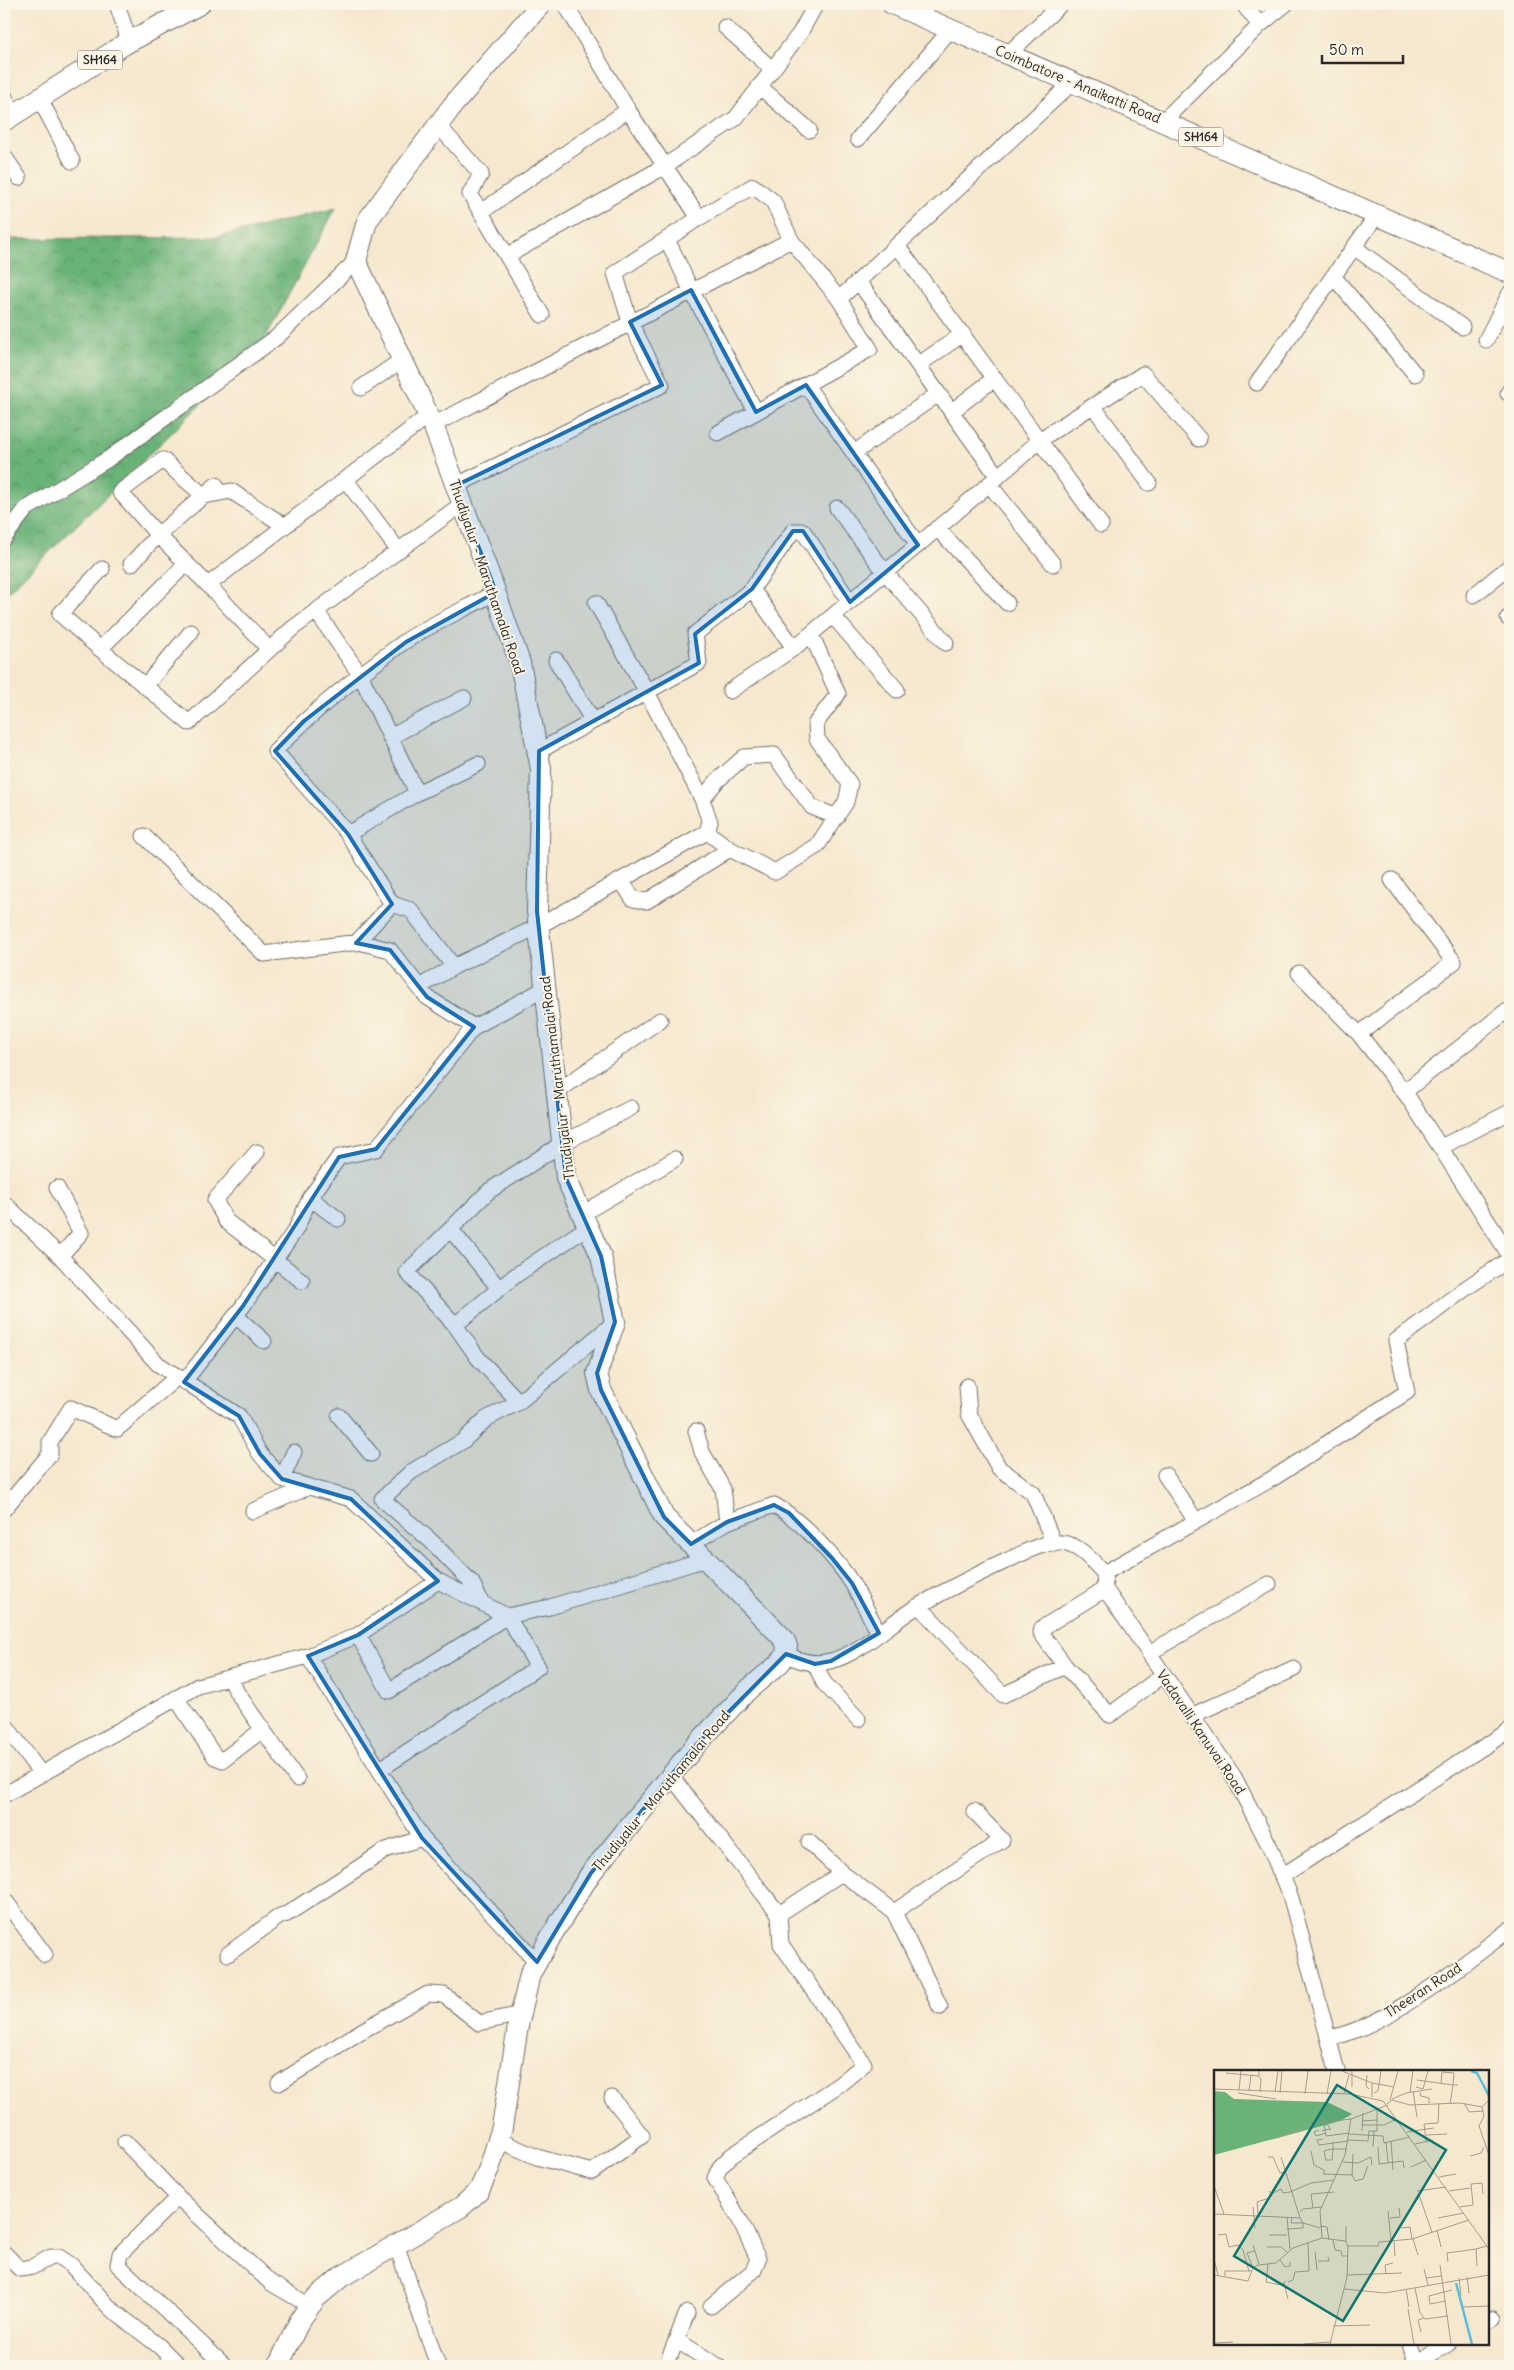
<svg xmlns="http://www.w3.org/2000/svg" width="1514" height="2370" font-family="Delius,sans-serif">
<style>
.forest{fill:url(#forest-crowns);stroke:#4a6e52}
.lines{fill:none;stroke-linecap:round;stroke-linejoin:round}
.minor-casing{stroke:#726d64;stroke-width:17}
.major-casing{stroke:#726d64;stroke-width:22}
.minor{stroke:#fff;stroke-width:15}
.major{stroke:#fff;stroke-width:20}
.marked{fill:#1f6fb2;fill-opacity:0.2;stroke:#1f6fb2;stroke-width:4;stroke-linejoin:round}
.labels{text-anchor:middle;stroke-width:4;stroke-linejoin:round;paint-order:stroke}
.shield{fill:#fcf5e5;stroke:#6a6863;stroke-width:1}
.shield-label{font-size:12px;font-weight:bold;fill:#2b2b2b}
.street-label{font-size:14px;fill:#2b2b2b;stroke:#fcf5e5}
.inset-river{fill:none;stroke:#5dbddc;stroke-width:2.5}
.inset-road{fill:none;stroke:#a59c8d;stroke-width:1}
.view{fill:#0f766e;fill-opacity:0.15;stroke:#0f766e;stroke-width:2.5}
.inset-edge{fill:none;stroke:#2b2b2b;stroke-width:2.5}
</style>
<defs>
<pattern id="forest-crowns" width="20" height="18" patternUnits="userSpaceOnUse" patternTransform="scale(1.25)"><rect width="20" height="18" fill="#69b278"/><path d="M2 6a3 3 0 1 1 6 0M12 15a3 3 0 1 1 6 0" fill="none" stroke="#579163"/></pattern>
</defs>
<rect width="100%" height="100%" fill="#fcf5e5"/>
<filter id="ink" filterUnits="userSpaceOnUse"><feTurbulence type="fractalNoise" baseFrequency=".02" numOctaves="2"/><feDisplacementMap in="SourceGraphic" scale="10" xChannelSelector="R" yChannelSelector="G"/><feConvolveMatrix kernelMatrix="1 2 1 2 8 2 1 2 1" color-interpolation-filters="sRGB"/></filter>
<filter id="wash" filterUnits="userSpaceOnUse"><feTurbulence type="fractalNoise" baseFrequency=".0096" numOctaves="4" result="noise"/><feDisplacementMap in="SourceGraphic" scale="20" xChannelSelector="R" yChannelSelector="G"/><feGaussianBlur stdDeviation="1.12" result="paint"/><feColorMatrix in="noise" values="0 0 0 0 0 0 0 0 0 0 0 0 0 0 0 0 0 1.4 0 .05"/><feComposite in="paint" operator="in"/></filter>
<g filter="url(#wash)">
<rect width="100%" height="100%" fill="#f6e8cf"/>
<path class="forest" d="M336,208L261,346L4,596V239L217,237Z"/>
</g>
<g filter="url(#ink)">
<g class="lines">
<defs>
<path id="minor" d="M117,4L129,41
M565,4L628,110L699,218L667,239L691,290L756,412
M1243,4L1260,25
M725,27L772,69
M1008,54L1061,4
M759,86L809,130
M4,95L13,116
M40,99L72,161
M1163,121L1260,25L1286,4
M438,125L481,174L470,194L542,315
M858,139L951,29
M4,156L19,178
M481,212L628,110
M699,218L753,186L773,201L791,240
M897,245L1101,525
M1354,247L1462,327
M507,256L665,166L736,118L800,33L816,4
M1333,276L1415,374
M858,281L998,477
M1486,340L1510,293
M918,365L963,334
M1257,383L1377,215
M806,385L918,545L1044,437L1143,374L1199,439
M361,388L402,360
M1508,393L1510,390
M1093,406L1149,483
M951,412L995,378
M433,425L791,240L839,299L1073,82
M718,433L870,349L839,299
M854,453L938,394
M345,479L398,550
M989,484L1053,564
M216,485L158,535L208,585L428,416
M455,486L662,385L630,322L615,273L667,239
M837,508L885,572L946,643
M937,528L1007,603
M4,538L26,509L108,459L277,337L356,261
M131,564L158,535L120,492L163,460L204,496L231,491L285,526
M102,569L60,614L100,649L186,564
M208,585L269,649
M752,589L794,648
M1474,595L1510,566
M316,611L361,676L417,793L348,834L275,751C313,710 359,675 404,642C432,623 466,609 496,592
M833,616L897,690
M1508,618L1510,619
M191,632L145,686L189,723L293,628L462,504
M100,649L145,686
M556,660L593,721
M730,691L794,648L918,545
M390,737L464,698
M539,751L699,663L695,634L752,589L793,531H803L850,602
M417,793L478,764
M702,799L717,781L744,757L774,755L812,807L837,817
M707,832L730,849L775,872L817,846L846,802L850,784L817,739L816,723L838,694L811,634
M348,834L392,904L411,910L454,967
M144,836L264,954L359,942L390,950L427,997L474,1027
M621,880L633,899L647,901L730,849
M356,943L392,904
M1299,973L1359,1034L1408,1097L1510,1256
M419,987L457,965L539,926L707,832L710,822L702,799L647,692L596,603
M1359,1034L1454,962L1392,880
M558,1091L660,1020
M1404,1092L1505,1012
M1441,1147L1510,1112
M257,1152L215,1200L226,1221L302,1281
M57,1188L81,1233L60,1256
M310,1198L338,1219
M4,1203L60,1256L158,1364L239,1416L260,1454L282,1479L351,1499L438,1581L507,1616L550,1607L706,1559
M582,1214L675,1159
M451,1230L498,1287
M236,1316L264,1341
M455,1325L516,1275L588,1227
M184,1382L243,1306L296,1229L310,1198L339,1157L376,1149L474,1027L546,988
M967,1386L969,1414L999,1468L1033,1493L1054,1544
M519,1402L478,1358L455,1325L407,1272L489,1191L563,1143L631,1108
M339,1416L371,1454
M696,1431L702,1452L723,1489L727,1522
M1165,1475L1196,1521
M282,1479L294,1452
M4,1509L50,1454V1442L71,1408L117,1429L177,1377
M253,1511L309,1487
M691,1544L727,1522L774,1505C800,1519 838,1560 853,1585C862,1600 870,1617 879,1633
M1104,1573L1105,1589L1234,1777L1269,1845L1291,1898L1337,2071
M1104,1573L1275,1477L1407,1392L1396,1341L1466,1288L1510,1259
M1105,1589L1042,1628L1041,1633L1065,1666L1110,1715L1163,1675
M482,1603L472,1583L431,1541L382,1499L411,1472L463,1441L486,1419L519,1402L615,1322
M919,1606L1003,1695L1065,1666
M358,1635L389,1691L507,1616L538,1667L379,1770
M1149,1653L1269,1584
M786,1654C800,1662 814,1665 830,1661C861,1654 891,1621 920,1605C948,1589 978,1574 1008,1560C1024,1553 1043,1541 1062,1543C1080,1545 1092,1561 1104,1573
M308,1656L422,1838L537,1962
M815,1664L824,1683L858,1719
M231,1677L236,1691L297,1779
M176,1698L215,1757L223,1760L262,1730
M1191,1716L1294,1669
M4,1723L41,1774
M671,1776L779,1914L781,1944L864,2064L840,2084L731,2156L720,2167L715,2178L740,2220L758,2259L753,2271L711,2306
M4,1795L198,1686L308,1656L358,1635L438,1581
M809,1842L842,1873L894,1912L940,2007
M1282,1876L1510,1730
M4,1899L45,1955
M894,1912L1002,1840L974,1811
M779,1914L842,1873
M228,1954L280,1916L287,1914L386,1850L422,1838
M1329,2038C1385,2028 1464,1964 1510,1929
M279,2083L358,2033L428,1994L444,1995L479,2023L521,2014
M498,2140L537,2157L592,2172L642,2136L612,2098
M125,2142L178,2197L271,2283L310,2306
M178,2197L120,2254L118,2265L225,2366
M396,2244L438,2366
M4,2253L20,2269L32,2267L51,2257H59L71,2265L111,2309L159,2346L179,2366
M1488,2320L1492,2318
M676,2340L718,2366
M1410,2344L1417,2366
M1416,2363L1448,2344
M666,2366L687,2313"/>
<path id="major" d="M892,4L1510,273
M4,121L125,44L200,4
M278,2366L300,2320L316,2298L341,2277L461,2207L479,2191L490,2166L502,2127L518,2026L530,1974L553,1933L591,1873L696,1745L749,1689L780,1663L786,1654L787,1646L784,1639L664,1517L601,1390L597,1373L615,1322L601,1256L566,1178L537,911L541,769L520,663L489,574L433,425L356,261L367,221L453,105L541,4"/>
</defs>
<use href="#minor" class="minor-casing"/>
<use href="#major" class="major-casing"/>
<use href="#minor" class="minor"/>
<use href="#major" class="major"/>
</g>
</g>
<path class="marked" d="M691,290L756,412L806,385L918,545L850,602L803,531H793L752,589L695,634L699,663L539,751L537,911L566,1178L601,1256L615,1322L597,1373L601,1390L664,1517L691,1544L727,1522L774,1505L789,1513L832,1558L852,1583L879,1633L831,1661L815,1664L786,1654L696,1745L591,1873L537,1962L422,1838L308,1656L358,1635L438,1581L351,1499L282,1479L260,1454L239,1416L184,1382L243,1306L339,1157L376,1149L474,1027L427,997L390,950L356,943L392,904L348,834L275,751L304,721L406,642L496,592L455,486L662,385L630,322Z"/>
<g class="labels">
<g class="shield">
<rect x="77.5" y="50.5" width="45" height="19" rx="4"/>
<rect x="1178.5" y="127.5" width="45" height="19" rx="4"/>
</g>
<g class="shield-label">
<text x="100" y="64">SH164</text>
<text x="1201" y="141">SH164</text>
</g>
<g class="street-label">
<text transform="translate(1078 84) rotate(23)" y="5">Coimbatore - Anaikatti Road</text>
<text transform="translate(487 577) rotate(71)" y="5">Thudiyalur - Maruthamalai Road</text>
<text transform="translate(557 1078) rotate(-97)" y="5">Thudiyalur - Maruthamalai Road</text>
<text transform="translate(1201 1732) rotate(56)" y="5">Vadavalli Kanuvai Road</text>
<text transform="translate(661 1791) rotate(-50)" y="5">Thudiyalur - Maruthamalai Road</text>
<text transform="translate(1423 1990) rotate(-33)" y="5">Theeran Road</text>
</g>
</g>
<g transform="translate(1214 2070)">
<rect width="275" height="275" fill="#f6e8cf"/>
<path d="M0,21L11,22L20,29L113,32L138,44L126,51L0,85Z" fill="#69b278"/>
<path class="inset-river" d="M257,1L263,3L275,26M242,213L258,274"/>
<path class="inset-road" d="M128,1L158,13V27M138,1V17M12,3L45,6V1M153,5L152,16L155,19M44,6L47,9L46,22M203,10L239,15L236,34M158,13L180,17M227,14L228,2L240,3L239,15H244M202,17L209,19L214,1M0,19L136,24L169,31L275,179M25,20L27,1M35,21L37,5M199,21L203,47M61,22L64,1M196,22L199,1M206,22L207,26L215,28V33M24,23L62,29M66,23L68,1M130,23L135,5M160,23L164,21L167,1M91,24L94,1M113,24L117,1M178,29L192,23L218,19M176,30L184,1M250,33L255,42L269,41M173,34L178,30L196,35L246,33L268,37L275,30M268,37L270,46L265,56L275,85M148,51L163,50M148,55H170L183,49M117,59L111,60L112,66L135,63M105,60L100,62L102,66L112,63M108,61L111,60L110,55H114L116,59M148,61L149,43M193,62L220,58M135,64L169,66L170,73L196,67M212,65L233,64M63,68L102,53L137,49M109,69L103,70L105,75L134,71M134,70L154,71L155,61H160M177,71L179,100M212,71L210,54L224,53L225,33M119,72V79L118,90H112L110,81L113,80L119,79H133M172,72L174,92M201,74L219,70M159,77L160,61H163V38M164,77L165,94L189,91L190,98M97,81L100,95L110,100V105M256,86L267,83L270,77M54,87H59L66,103L71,102M67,87L86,148L89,153L106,158M129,92L144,93L157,87L158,95M197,97L212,90M110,104L138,105L139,84M138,105L141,111L149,109L154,96M225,107L242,104M0,116L10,144M55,121L57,124L67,119L69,123L76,122M203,121L232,117M235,121L256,118M76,122L97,113L119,110M205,125L218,162M39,137L41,158M246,137L259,135L257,114L268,113L269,124M99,138L97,124L120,122M174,141L177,171M86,142L89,139L108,137M0,144L86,148M44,144L43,132L55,128M73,147L76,179M176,148L186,147L185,138M224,148L250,143M106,156L113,157L115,170M187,158L196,157L198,169M73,159L89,158V153H77L78,148M223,160L227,177M4,165L12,164L15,177L24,175L29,180L35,201M55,165H73M108,168L131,171L134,176H164L165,172L198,169L255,150M199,169L204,185M119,170L121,180L127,181L128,186H134M180,171L181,186M132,172V156M39,175L45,194M53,177H67L73,182M101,182L103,200M0,189L4,205M66,190L71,197L76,196V192M104,191H115L114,187M234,192L233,183L262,179M54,194L52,212L67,215L72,211M226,195L237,274M263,196L262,179L273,176M39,198L33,183L40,181M210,199L214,215M172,204L171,195L179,193M0,205L34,211L39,198L44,195L62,193L79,178L108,168L106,141L131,85L137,49L174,35M134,205L188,203M11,206V201H37M253,207L255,223M212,208L228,206M245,208L247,226M74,212L79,210L81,202L95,201L94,172M70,213L74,229M201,218L206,243L211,249L234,246M130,219L171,223L275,205M192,219L195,237M232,231L216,234L215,226L238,220M249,237L275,236M0,239V260M194,239L200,274M119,256L156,255M207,262L204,250L210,248M1,273L19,272M90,274L116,272M116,274L133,207L134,176"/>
<path class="view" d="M123,15L232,80L129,251L20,186Z"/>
<rect width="275" height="275" class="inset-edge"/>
</g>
<rect width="1514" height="2370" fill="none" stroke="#fcf5e5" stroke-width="20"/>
<path d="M1322 55v8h81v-8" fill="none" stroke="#2b2b2b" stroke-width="2.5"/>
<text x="1329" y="55" font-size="15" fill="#2b2b2b" stroke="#fcf5e5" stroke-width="4" paint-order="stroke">50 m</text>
</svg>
